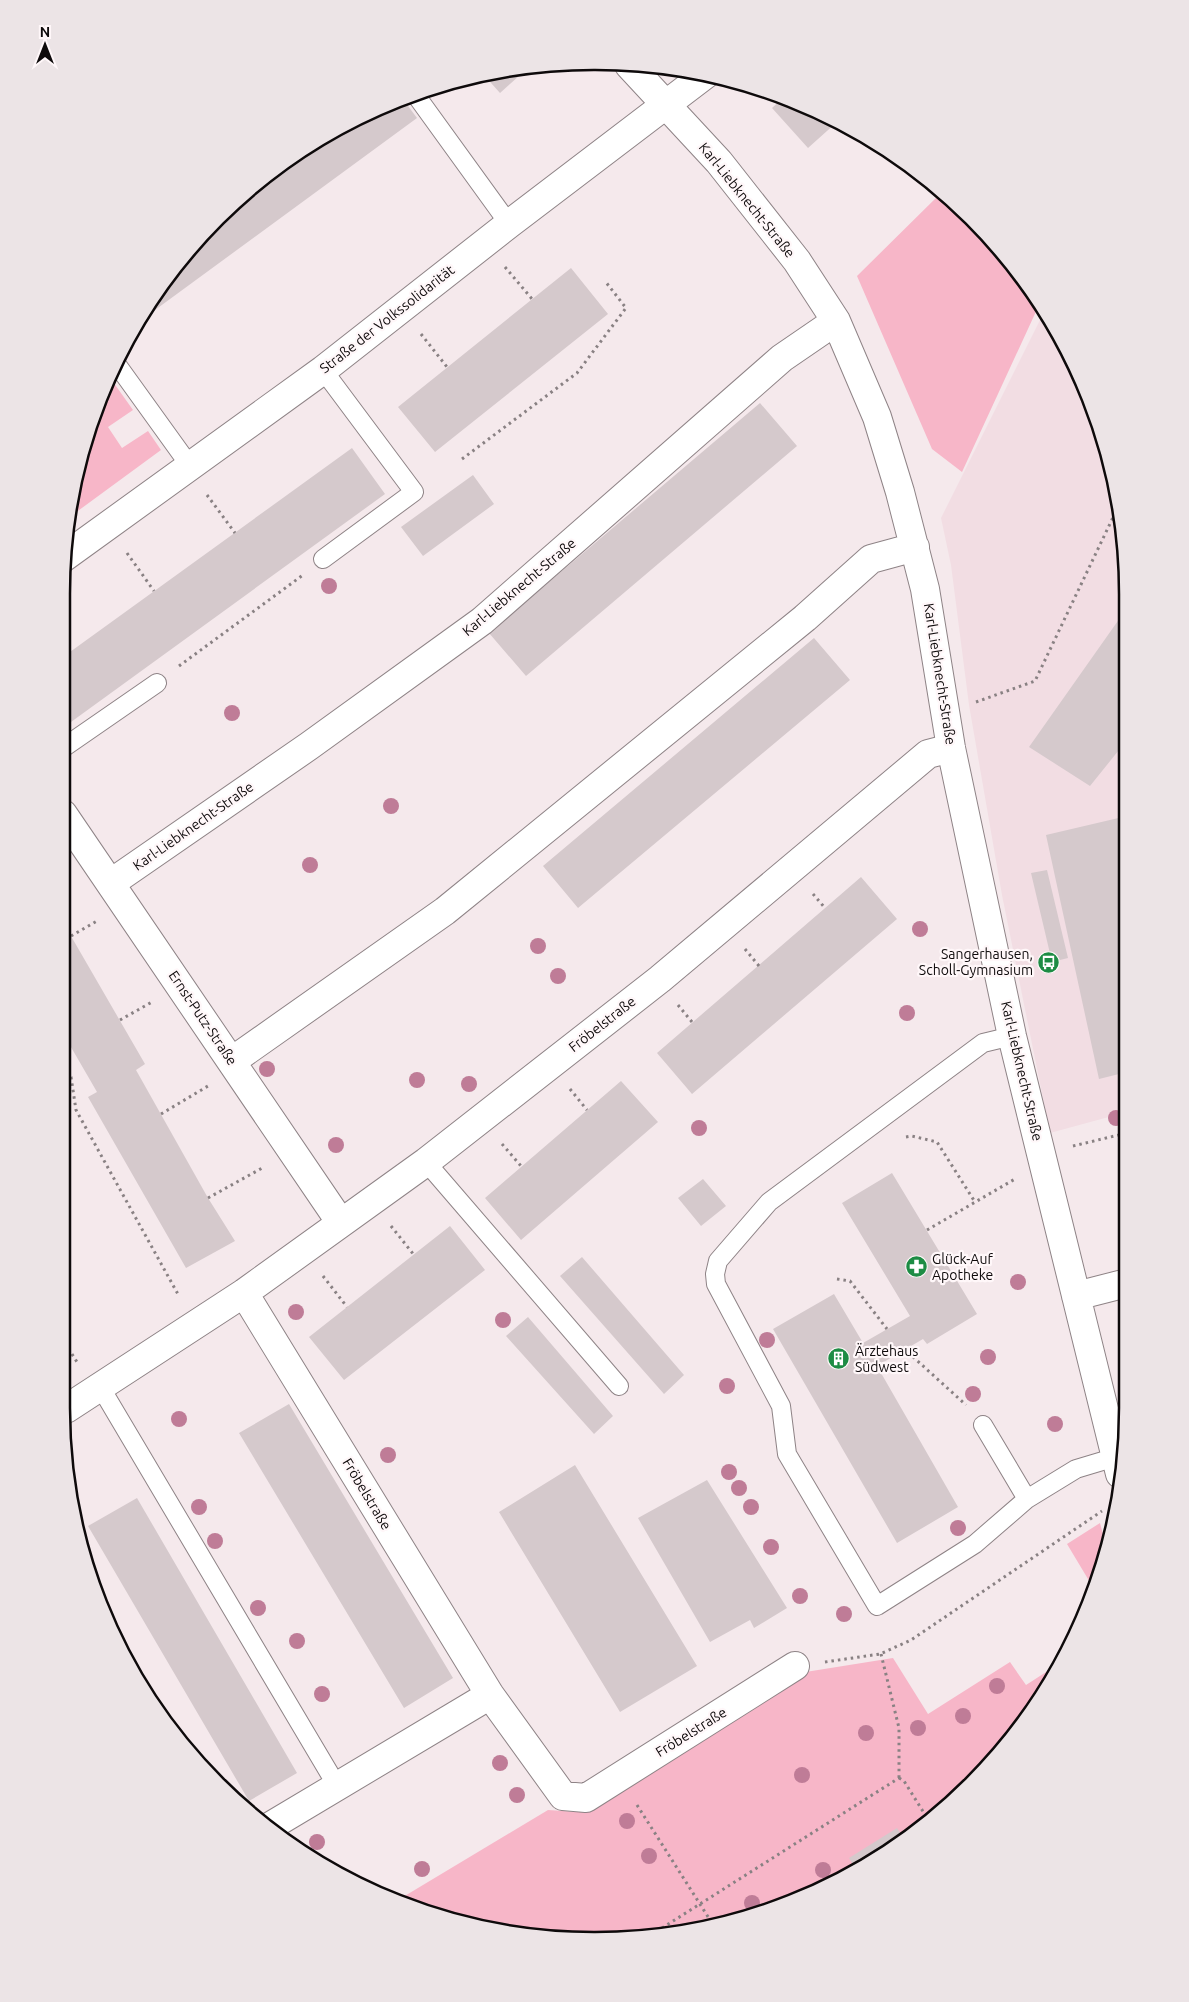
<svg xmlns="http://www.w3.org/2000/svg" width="1189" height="2002" font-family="Ubuntu,sans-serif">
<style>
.built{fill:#f2dde3}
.green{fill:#f7b6c8}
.building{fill:#d5c9cc}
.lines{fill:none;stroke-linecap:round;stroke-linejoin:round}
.lane-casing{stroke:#8e8386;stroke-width:20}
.street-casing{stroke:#8e8386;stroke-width:30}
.path{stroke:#898183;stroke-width:3;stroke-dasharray:2.5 4;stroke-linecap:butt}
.lane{stroke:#fff;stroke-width:18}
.street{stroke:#fff;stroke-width:28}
.tree{fill:#bf7c97}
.labels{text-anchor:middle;stroke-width:4.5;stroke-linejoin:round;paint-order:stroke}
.street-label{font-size:14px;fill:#0e0a0b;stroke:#fff7f9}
.poi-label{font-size:14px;fill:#0e0a0b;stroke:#fff7f9;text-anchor:start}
.rim{fill:none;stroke:#0e0a0b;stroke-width:2.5}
</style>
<rect width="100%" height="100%" fill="#f5e9ec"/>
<path class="built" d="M1044,312L1056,328L1100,423L1127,559V1112L1050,1133L1002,895L969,705L951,565L941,518Z"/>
<path class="green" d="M941,193L972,218L1039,305L962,472L932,449L857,276Z
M111,379L133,410L108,427L122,448L148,431L161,450L71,516L89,423Z
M1100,1523L1106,1546L1099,1579L1094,1589L1067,1544Z
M893,1658L928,1714L1010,1662L1026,1685L1057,1665L1038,1704L995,1759L919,1830L861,1869L766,1912L629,1940L525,1936L456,1923L398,1900L548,1810L578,1812L793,1674Z"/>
<path class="building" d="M528,68L500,93L483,74L490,72Z
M784,97L798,102L837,122L808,148L772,108Z
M402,98L417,118L140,321L151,298L217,218L298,151L390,102Z
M571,268L608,314L435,452L398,407Z
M760,403L797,446L526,676L489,633Z
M352,448L385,494L71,722L63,711V657Z
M473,475L494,504L423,556L401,527Z
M1127,608V740L1090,786L1029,747Z
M814,638L850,680L578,908L543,866Z
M1127,816V1072L1099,1079L1046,835Z
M1047,870L1068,958L1052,962L1031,873Z
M861,877L897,919L692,1094L657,1053Z
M64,924L145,1064L136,1070L208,1198L235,1241L186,1268L88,1097L97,1092L64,1035Z
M621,1081L658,1122L521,1240L485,1198Z
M892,1173L977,1314L927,1344L923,1339L877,1366L958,1507L897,1543L773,1329L834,1294L863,1343L910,1316L842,1203Z
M703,1179L726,1206L701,1226L678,1198Z
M450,1226L485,1270L344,1380L309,1337Z
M582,1257L684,1375L664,1394L560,1276Z
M528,1317L613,1416L594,1434L506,1336Z
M289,1404L453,1678L404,1708L239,1433Z
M575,1465L697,1666L620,1712L499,1512Z
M707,1480L787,1608L754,1628L750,1620L710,1642L638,1518Z
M137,1498L297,1773L249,1801L88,1526Z
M897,1828L905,1840L857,1871L849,1858Z"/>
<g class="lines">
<defs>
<path id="lane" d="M415,94L509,224
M118,366L190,466
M323,370L414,492L323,559
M63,748L157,683
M1012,1036L983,1043L769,1202L718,1261L715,1274L716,1284L781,1406L787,1454L877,1606L975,1544L1027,1499L1076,1469L1116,1457
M426,1162L619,1386
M101,1388L337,1786
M983,1425L1027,1499"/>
<path id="street" d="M629,65L719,162L797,261L836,321L877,417L900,492L925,589L951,748L1012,1036L1120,1474
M63,558L323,370L509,224L706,74
M63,814L341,1223
M111,883L309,746L482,621L782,358L836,321
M232,1061L445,911L805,618L871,559L915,547
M244,1293L490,1695L563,1796L586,1798L795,1666
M1076,1296L1127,1283
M66,1409L244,1293L426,1162L660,979L928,754L951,748
M269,1827L490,1695"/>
</defs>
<use href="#lane" class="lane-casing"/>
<use href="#street" class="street-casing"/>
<path class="path" d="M505,267L532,299
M421,334L447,367
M462,459L577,373L626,308L605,281
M207,495L235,533
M127,553L154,591
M179,666L303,575
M976,702L1035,681L1117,509
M813,894L825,908
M71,936L97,921
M745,949L759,966
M678,1005L692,1022
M120,1020L152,1002
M64,1066L71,1077L76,1110L179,1296
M570,1089L587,1110
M161,1114L208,1086
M906,1137L912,1136L937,1142L975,1202
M502,1144L521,1166
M1073,1146L1127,1133
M208,1198L264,1167
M391,1226L414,1255
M927,1230L1015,1179
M323,1276L347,1307
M837,1279L850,1281L887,1329
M65,1343L77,1362
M901,1352L911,1355L966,1405
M881,1654L899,1728V1778
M825,1662L880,1654L911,1640L1102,1511
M899,1778L904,1781L929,1821
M637,1805L712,1923
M651,1935L899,1778"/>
<use href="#lane" class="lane"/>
<use href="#street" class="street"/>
</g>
<g class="tree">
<circle cx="329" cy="586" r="8"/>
<circle cx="232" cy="713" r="8"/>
<circle cx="391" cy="806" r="8"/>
<circle cx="310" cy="865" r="8"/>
<circle cx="920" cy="929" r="8"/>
<circle cx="538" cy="946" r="8"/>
<circle cx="558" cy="976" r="8"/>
<circle cx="907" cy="1013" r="8"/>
<circle cx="267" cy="1069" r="8"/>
<circle cx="417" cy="1080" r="8"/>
<circle cx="469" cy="1084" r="8"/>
<circle cx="1116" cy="1118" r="8"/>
<circle cx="699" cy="1128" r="8"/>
<circle cx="336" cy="1145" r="8"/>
<circle cx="1018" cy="1282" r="8"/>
<circle cx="296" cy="1312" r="8"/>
<circle cx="503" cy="1320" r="8"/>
<circle cx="767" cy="1340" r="8"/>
<circle cx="988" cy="1357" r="8"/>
<circle cx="727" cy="1386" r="8"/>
<circle cx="973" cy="1394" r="8"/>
<circle cx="179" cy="1419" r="8"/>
<circle cx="1055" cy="1424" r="8"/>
<circle cx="388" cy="1455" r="8"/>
<circle cx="729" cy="1472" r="8"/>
<circle cx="739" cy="1488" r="8"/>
<circle cx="199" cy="1507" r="8"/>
<circle cx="751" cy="1507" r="8"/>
<circle cx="958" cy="1528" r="8"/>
<circle cx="215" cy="1541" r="8"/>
<circle cx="771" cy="1547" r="8"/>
<circle cx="800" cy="1596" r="8"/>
<circle cx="258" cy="1608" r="8"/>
<circle cx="844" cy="1614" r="8"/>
<circle cx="297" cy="1641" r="8"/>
<circle cx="997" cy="1686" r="8"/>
<circle cx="322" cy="1694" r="8"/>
<circle cx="963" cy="1716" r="8"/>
<circle cx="918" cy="1728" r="8"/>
<circle cx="866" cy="1733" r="8"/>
<circle cx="500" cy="1763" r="8"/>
<circle cx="802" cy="1775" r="8"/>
<circle cx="517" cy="1795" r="8"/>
<circle cx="627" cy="1821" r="8"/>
<circle cx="317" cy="1842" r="8"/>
<circle cx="649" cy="1856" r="8"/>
<circle cx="422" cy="1869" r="8"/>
<circle cx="823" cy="1870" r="8"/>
<circle cx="752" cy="1903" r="8"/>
</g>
<defs>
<symbol id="bus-disc" viewBox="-11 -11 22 22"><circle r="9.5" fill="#1d8c44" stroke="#fff7f9"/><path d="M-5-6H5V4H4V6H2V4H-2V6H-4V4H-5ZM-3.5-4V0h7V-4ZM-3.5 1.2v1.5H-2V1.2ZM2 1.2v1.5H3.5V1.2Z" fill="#fff"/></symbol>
<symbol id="pharmacy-disc" viewBox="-11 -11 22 22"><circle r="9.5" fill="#1d8c44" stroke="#fff7f9"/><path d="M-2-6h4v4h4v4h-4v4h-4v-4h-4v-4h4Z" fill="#fff"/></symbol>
<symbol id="building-disc" viewBox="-11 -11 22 22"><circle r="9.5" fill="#1d8c44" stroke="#fff7f9"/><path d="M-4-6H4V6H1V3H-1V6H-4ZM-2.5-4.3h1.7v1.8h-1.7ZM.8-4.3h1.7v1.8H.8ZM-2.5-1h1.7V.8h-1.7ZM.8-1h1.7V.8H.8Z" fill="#fff"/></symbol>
</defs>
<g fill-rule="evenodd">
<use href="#bus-disc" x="1036" y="950" width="25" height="25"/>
<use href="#pharmacy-disc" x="904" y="1254" width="25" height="25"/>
<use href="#building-disc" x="826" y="1346" width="25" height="25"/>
</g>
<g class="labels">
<g class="street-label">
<text transform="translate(747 200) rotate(51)" y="5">Karl-Liebknecht-Straße</text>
<text transform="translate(387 319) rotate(-38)" y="5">Straße der Volkssolidarität</text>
<text transform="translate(519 587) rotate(-40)" y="5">Karl-Liebknecht-Straße</text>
<text transform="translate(940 674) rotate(81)" y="5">Karl-Liebknecht-Straße</text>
<text transform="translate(193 826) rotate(-35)" y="5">Karl-Liebknecht-Straße</text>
<text transform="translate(203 1018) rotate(56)" y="5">Ernst-Putz-Straße</text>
<text transform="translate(602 1024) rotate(-38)" y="5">Fröbelstraße</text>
<text transform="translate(1022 1071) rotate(77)" y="5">Karl-Liebknecht-Straße</text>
<text transform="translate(367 1494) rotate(59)" y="5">Fröbelstraße</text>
<text transform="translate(691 1732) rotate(-32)" y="5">Fröbelstraße</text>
</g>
<g class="poi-label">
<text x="1033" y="959" text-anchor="end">Sangerhausen,<tspan x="1033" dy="16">Scholl-Gymnasium</tspan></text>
<text x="932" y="1264">Glück-Auf<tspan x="932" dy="16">Apotheke</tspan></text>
<text x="855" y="1356">Ärztehaus<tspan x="855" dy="16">Südwest</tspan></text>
</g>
</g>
<path d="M0 0H1189V2002H0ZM594 70H595A524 524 0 0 1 1119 594V1408A524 524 0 0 1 595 1932H594A524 524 0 0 1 70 1408V594A524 524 0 0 1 594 70Z" fill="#ece4e6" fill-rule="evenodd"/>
<path class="rim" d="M594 70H595A524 524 0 0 1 1119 594V1408A524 524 0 0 1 595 1932H594A524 524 0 0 1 70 1408V594A524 524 0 0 1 594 70Z"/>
<g transform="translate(45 45)" stroke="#fff7f9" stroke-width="4" paint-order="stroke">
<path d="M0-4L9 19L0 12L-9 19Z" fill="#0e0a0b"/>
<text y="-8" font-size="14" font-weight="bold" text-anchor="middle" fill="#0e0a0b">N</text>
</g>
</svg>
